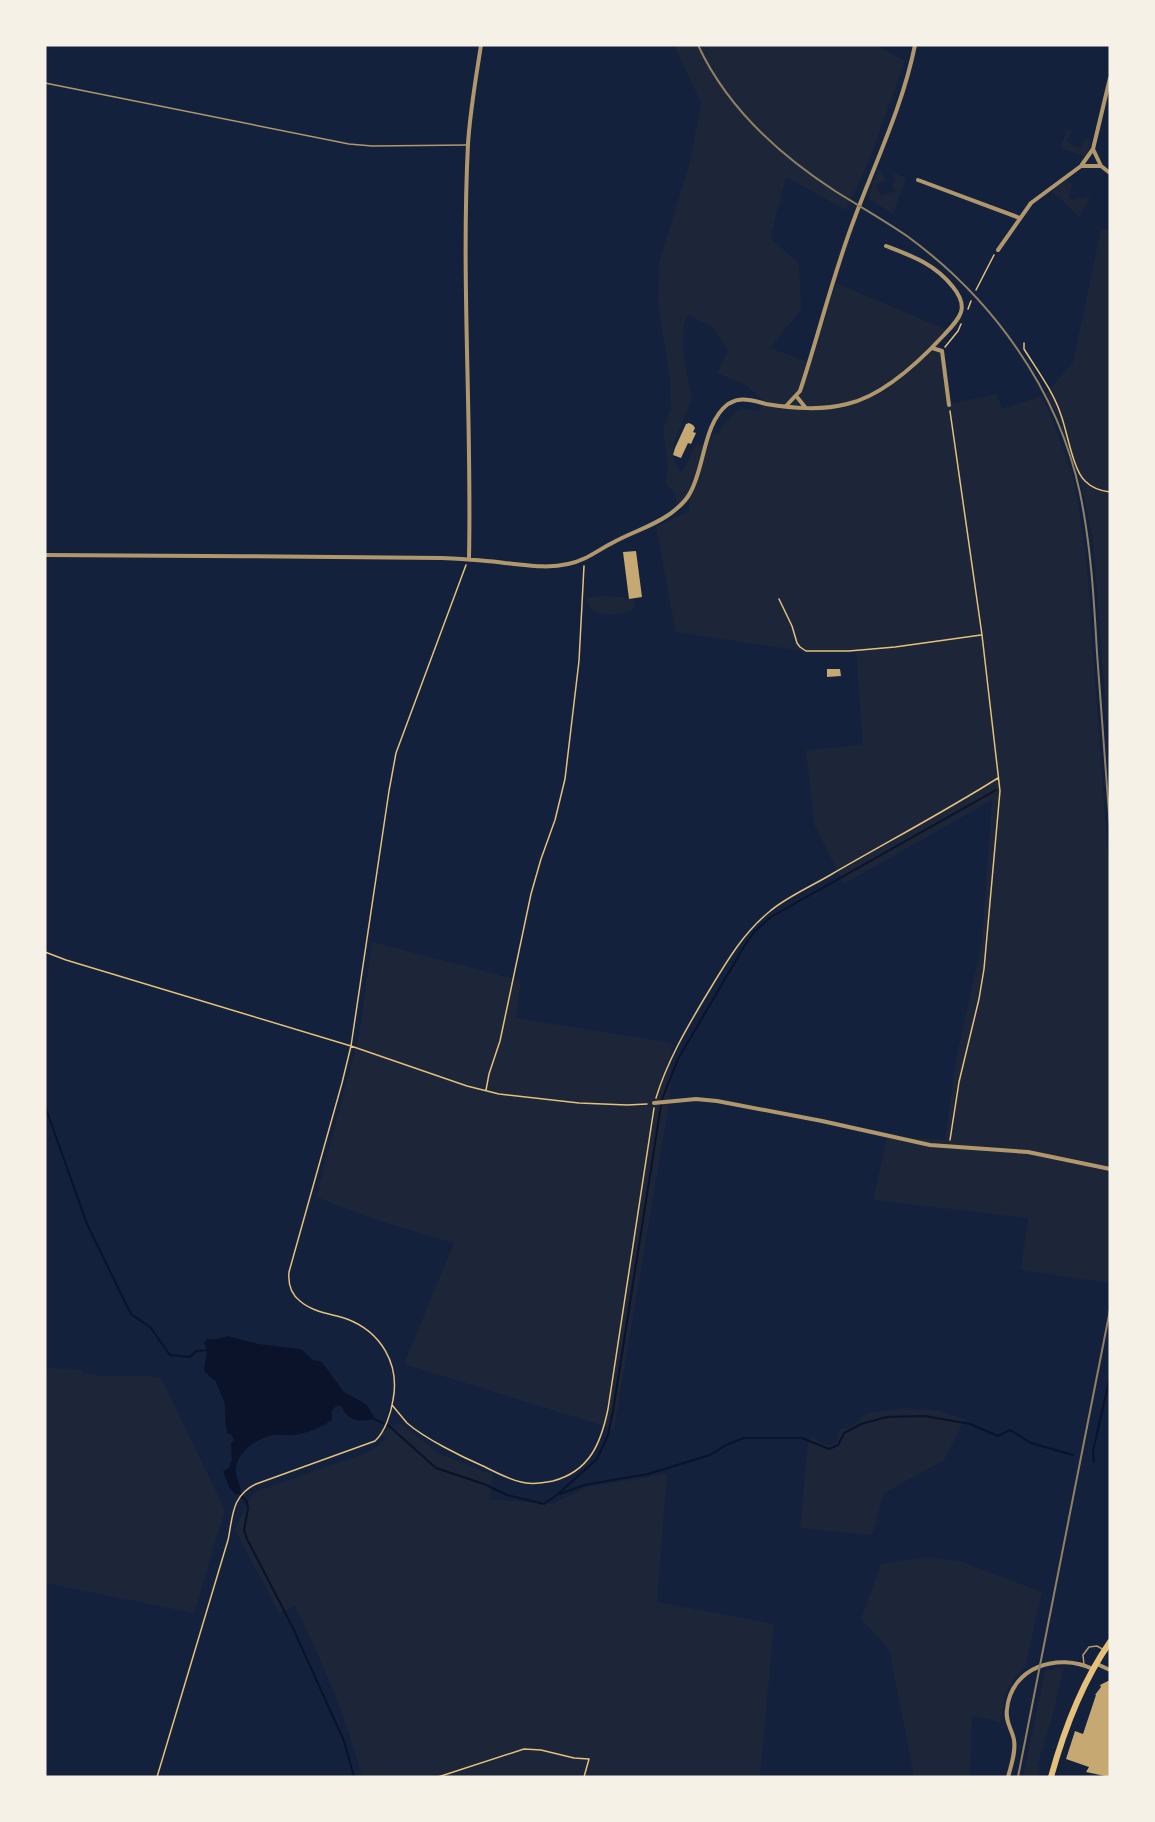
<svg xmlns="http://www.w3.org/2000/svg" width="1155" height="1822" font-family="'Varela Round',sans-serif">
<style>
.green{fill:#1d2539;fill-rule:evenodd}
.water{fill:#0b132b}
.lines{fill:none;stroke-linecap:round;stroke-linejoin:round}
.stream{stroke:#0b132b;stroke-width:2}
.building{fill:#c6a872}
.path{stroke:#e5c07b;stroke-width:1.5}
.service{stroke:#b1986c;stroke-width:1.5}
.minor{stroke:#b1986c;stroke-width:4}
.primary{stroke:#e5c07b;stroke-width:6}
.rail{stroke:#918062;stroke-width:2}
</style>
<rect width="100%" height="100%" fill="#14213d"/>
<path class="green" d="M674,45H876L905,61L869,161L846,210L786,177L770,238L799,263L801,310L770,348L811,363L836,283L947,330L933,346L941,352L949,404L997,394L1002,409L1041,396L1052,418L1072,474L1077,495L1087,566L1110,886V1283L1021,1270L1028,1218L873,1200L887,1137L945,1140L956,1059L982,942L992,800L844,884L814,824L806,750L863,745L856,651H802L676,632L656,527L688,512L690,500L676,504L675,493L665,483L668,468L663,430L671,408L670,379L658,302L659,263L690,162L701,103ZM688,315L713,327L728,350L717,373L746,385L767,403L761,406L760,411C742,408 739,406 727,421C723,425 720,428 719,434H714L705,446L697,444C690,453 689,465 681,472C660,447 687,425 691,398C692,392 689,386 688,380C685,363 678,329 688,315Z
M1067,130L1071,131L1067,142L1073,144L1072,146L1080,148L1085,138L1091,139L1088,152L1085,156L1060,148Z
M878,169L882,173L886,181L876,185L881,196L895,191L892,184L896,182L892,172L906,178L893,214L868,198Z
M1065,180L1072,184L1069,198L1075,200L1076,197L1084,199L1085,196L1090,198L1079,217L1053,192V190Z
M1101,229L1110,230V767L1093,540L1083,493L1072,457L1057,415L1046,394L1073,362Z
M605,596L623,597L634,601L635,608C625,615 603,617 593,610C589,607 588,602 586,598Z
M372,942L521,981L516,1018L672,1043L670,1097L614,1429L404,1364L454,1243L379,1221L316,1197L359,1036Z
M49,1368L82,1370L83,1373L102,1376H147L161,1378L225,1510L194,1613L45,1583V1370Z
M908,1408C920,1412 922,1409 932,1410C943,1410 954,1417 965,1419L944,1460L884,1493L872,1535L800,1528L808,1445L812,1436C820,1443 826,1449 837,1442L840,1429L851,1427L867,1413Z
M400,1423L438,1453L493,1475L489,1499L553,1504L587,1487L667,1474L657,1602L774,1624L760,1777H362C347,1718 322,1661 295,1606L279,1613L235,1530L249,1500L255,1492L369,1452L386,1440L381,1433Z
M927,1557L960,1561L1042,1592L1025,1667L1014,1679L1005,1694L1001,1720L1000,1722L972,1716L970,1777H914L890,1653L885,1645L861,1619L881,1564Z
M1064,1667L1051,1722L1037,1766L1040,1767L1037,1777H1023L1045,1671Z"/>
<path class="water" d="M228,1336L258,1344L301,1349L313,1360L322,1362L344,1392L367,1405L375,1419C361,1422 348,1422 342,1407L337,1405L332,1411V1420C320,1428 306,1434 292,1435C286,1436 280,1434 273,1435C258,1438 239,1450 236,1467C235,1474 239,1483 241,1490L236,1495L229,1487L223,1471L229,1468L232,1460L231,1443L234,1440L231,1434L227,1433L225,1420V1404L216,1382L204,1371L207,1350L204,1343L207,1339C215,1340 221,1338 228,1336Z"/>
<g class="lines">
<path class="stream" d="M45,1106L87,1224L124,1300L131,1314L150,1327L170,1355L190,1357L196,1351L209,1350
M374,1419L389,1426L436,1468L484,1484L507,1495L544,1504L557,1495L597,1459L608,1435L613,1411L662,1099L678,1059L745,945L755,931L771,917L996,790
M1094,1462L1093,1451L1110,1377
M237,1490L247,1502L248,1509L244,1530L247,1539L292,1626L344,1741L354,1777
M560,1494L584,1485L648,1474L710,1455L726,1445L744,1438H802L829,1449L838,1445L844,1433L861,1424L887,1417L925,1416L970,1424L998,1436L1010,1430L1031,1443L1073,1455"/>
</g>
<path class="building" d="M689,423L693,425L695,428L693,432L696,433L691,444L688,443L681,458L673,455L675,448L686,424Z
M636,551L642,597L629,599L623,552Z
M827,669H840L841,676L827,677Z
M1110,1680V1777L1086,1772L1089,1767L1066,1759L1075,1731L1083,1734L1096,1695H1095L1101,1687L1100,1685Z"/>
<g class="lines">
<path class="path" d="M976,290L994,255
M968,309L971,301
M1024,343V349C1037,370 1053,391 1061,415C1067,431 1073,470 1085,481C1092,488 1101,491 1110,492
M945,347L958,331L961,324
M950,411L982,635L1000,791L984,969L979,999L959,1082L950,1140
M779,599L792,626L797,643L800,647L806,651H849L895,647L981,635
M45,952L66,960L351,1046L467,1086L499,1094L579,1103L627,1105L647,1104
M486,1090L489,1074L500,1041L531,894L541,859L555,820L565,779L579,661L584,566
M656,1098C667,1062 685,1031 704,999C723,968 740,936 769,912C786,897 812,886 832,874C887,842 944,812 998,778
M392,1405C397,1411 402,1417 407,1423C424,1438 462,1457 483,1466C495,1472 508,1479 521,1482C531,1485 543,1483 553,1481C590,1471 601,1443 608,1409L654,1108
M157,1777L228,1540C233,1517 231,1496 256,1484L375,1441C385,1432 391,1413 393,1400C400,1364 381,1332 347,1319C332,1314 312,1312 300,1301C291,1294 288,1283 289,1272L342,1083L351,1046L389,791L396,753L466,565
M438,1777L524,1749L541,1750L574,1758L589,1759L584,1777"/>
<path class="service" d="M45,83L349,144L372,146L467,145
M1084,1665L1083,1655L1089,1647L1097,1646L1104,1650"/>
<path class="minor" d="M1093,149L1101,166L1110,173
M1081,166H1101
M918,180L1020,218
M998,250L1031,203L1081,166L1093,149L1110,78
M932,348L942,351L949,405
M797,397L805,407
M786,406L800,391C819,334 833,274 855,217C876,161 903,105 915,45
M45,555C177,555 310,557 442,558C463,559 484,560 505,563C526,565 547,569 568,564C585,561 598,550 614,542C632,532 659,524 675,510C680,506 687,499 690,493C705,467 703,423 728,404C730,403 736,400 738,400C747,398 758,402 766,404C792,408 821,411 847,404C883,396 919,362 944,335C960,318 970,308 953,287C935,264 912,256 886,246
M469,559C472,421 461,282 468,144C470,111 476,78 481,45
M654,1103L696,1099L717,1101L822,1121L930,1145L1028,1152L1110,1169
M1097,1664L1110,1670
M1008,1777C1011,1766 1016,1752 1014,1740C1012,1729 1005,1722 1007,1709C1011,1667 1058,1652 1093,1669"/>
<path class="primary" d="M1051,1777C1064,1730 1082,1682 1110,1642"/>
<path class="rail" d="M698,45C727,108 778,154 835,191C859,206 884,220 907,236C992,298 1058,389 1080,493C1091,546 1094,600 1097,653C1101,711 1106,769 1110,827
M1018,1777L1110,1310"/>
</g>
<rect width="1155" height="1822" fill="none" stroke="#f6f1e7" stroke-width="93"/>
</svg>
